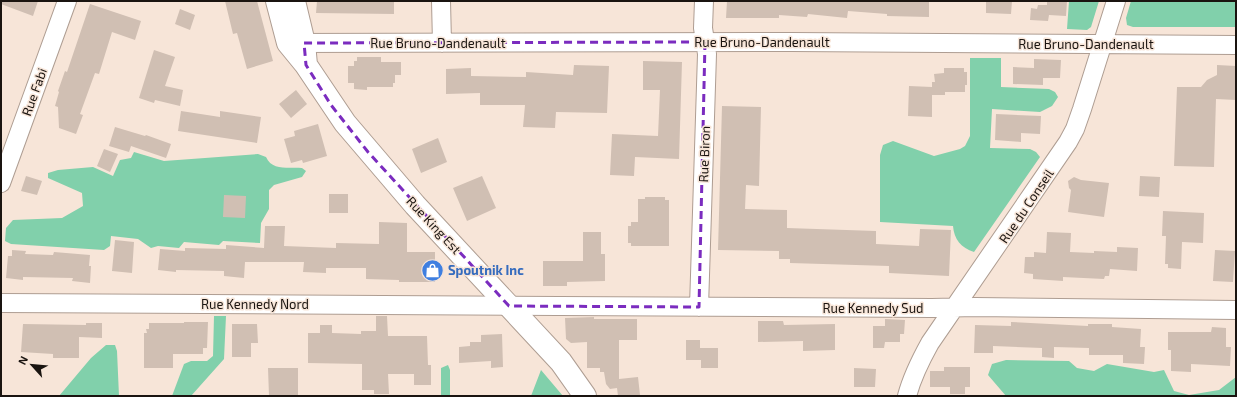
<svg xmlns="http://www.w3.org/2000/svg" width="1237" height="397" font-family="'Exo 2',sans-serif">
<style>
.green{fill:#81d0ab}
.building{fill:#d0bfb3}
.lines{fill:none;stroke-linecap:round;stroke-linejoin:round}
.minor-casing{stroke:#ae9d92;stroke-width:20}
.major-casing{stroke:#ae9d92;stroke-width:24}
.minor{stroke:#fff;stroke-width:18}
.major{stroke:#fff;stroke-width:22}
.marked{fill:none;stroke:#7b2cbf;stroke-width:3;stroke-dasharray:8 5;stroke-linejoin:round}
.labels{text-anchor:middle;stroke-width:3;stroke-linejoin:round;paint-order:stroke}
.street-label{font-size:13px;fill:#1a1410;stroke:#f7e5d8}
.shop-label{font-size:13px;font-weight:bold;fill:#366cbe;stroke:#f7e5d8;text-anchor:start}
</style>
<rect width="100%" height="100%" fill="#f7e5d8"/>
<path class="green" d="M1069,1H1099L1091,27L1087,30L1067,29Z
M1131,1H1236V27H1133L1127,25L1126,18Z
M970,58H1001V87L1049,89L1055,92L1058,97L1052,106L1040,112L992,109L990,148L1030,149L1036,152L1040,157L974,252C961,248 954,239 953,226L880,222V155L883,145L893,141L934,156L960,149L965,146L970,136Z
M134,152L164,161L258,154L266,157C272,171 288,167 302,168L306,171L302,177L274,185L269,190V209L261,223L260,243L223,241L219,245L184,242L179,248L158,246L151,248L138,239L111,236L110,246L104,250L11,244L5,241L6,228L13,220L62,218L83,206L82,193L48,178V173L58,170L93,167L113,176L120,160L131,158Z
M214,316H226L224,359L191,396H172L184,364L191,361H207L213,356Z
M106,345H115L117,351L119,396H59L91,358Z
M1006,360L1069,361L1077,368L1094,371L1107,364L1154,372L1164,370L1174,391L1189,395L1219,390L1236,377V396H1006L988,375L992,364Z
M448,365L450,370V396H441V368Z
M541,370L563,396H531Z"/>
<path class="building" d="M1,1H38L33,16L1,4Z
M225,1H257L273,61L247,69L237,33L233,34Z
M317,1H394V14L316,13Z
M727,1H929V17L887,16V14L848,11L847,18L808,14L807,17L779,15V18H726Z
M986,1H1012L1011,14L986,13Z
M1047,1H1067L1066,16L1049,15L1048,21L1030,20L1031,8L1037,9L1038,5H1047Z
M90,4L141,21L135,40L112,32L99,74L95,73L80,114L83,115L76,134L59,128L58,107L55,106L59,92L58,91L65,71L67,72Z
M180,9L195,15L190,30L175,24Z
M154,50L175,57L165,86L183,90L180,106L155,100L154,103L139,98Z
M357,57H381V62H401V75H395V83H393V87H367V90L354,89V83H348V66H354V61H357Z
M1034,59L1061,60L1060,78H1043V85L1013,84V67L1034,68Z
M643,61L682,62L679,159L635,157L634,176L610,175L612,134L658,136L660,90H643Z
M574,65L609,66L607,113L556,112L555,128L523,127L525,105H480V93L446,94V69L471,68V76L526,77V72L573,75Z
M1217,65L1236,66V100L1216,99L1214,167L1174,166L1177,87H1201L1207,80L1217,75Z
M944,68H964V72H967V85H965V92H945V95H932V117L908,116L909,86L932,87V82H935L934,74L944,73Z
M296,90L307,104L291,118L279,104Z
M722,106L761,107L759,186L746,185L745,209L787,210V228L876,231V244L919,246L920,229L951,230L949,276L889,273V266L790,263V259H779V251L718,250Z
M181,111L220,117V111L261,117L257,143L178,131Z
M996,114L1041,116L1040,134L1021,133V142L995,140Z
M318,124L327,156L303,163L302,160L291,163L284,139L295,136L294,131Z
M115,127L145,136L146,135L171,144L166,158L131,146L129,152L109,146Z
M438,138L447,162L421,173L412,149Z
M104,149L118,154L110,172L97,166Z
M26,176L42,181L37,195L21,191Z
M482,176L496,208L467,221L453,188Z
M1140,176L1160,177L1159,197L1139,196Z
M1074,177L1081,180L1109,183L1104,217L1068,212L1071,190L1069,188L1068,181Z
M329,194H348V213H329Z
M224,195L246,196L245,218L223,217Z
M645,197H665V200H669V246H631V243H628V226H631V222H638V199H645Z
M1163,211L1204,213L1203,243L1182,242L1181,269L1168,268V264H1165L1166,236H1162Z
M379,222L407,223V252H435V282H399V280L366,279V268H326V273L303,272L304,262H245L244,278L224,276V271L176,270V272L158,270L160,249L185,251V248L226,249V245L264,248L265,226H285L284,246L336,248V243L379,244Z
M583,232H601V254H605V281L567,282V286H543V261H583Z
M1047,232L1071,233L1070,252L1094,253V251L1117,252V247L1138,248L1137,271L1110,269L1109,276H1105L1104,279L1063,277V281L1033,279V274L1024,273L1025,257H1034V252L1046,253Z
M115,240L134,242L132,273L112,271Z
M12,250L26,251L25,254L53,255L54,252L90,255L89,266H91L90,283L72,281L73,278L23,277V280L6,278L8,256H12Z
M1215,250L1235,251L1233,282L1213,281Z
M376,316H387L388,336H427L428,365H431V385H414V374H388L389,394H374V390H362V364L308,363V333H320V325H332V333L361,334V331H376Z
M594,317V319H637V340H619V379L638,377L640,395L618,396L617,388L610,389L606,384L604,372H600V368H587V342L571,343L566,339L565,318Z
M885,319L905,320L904,334H900V342H885L884,348H873V326H885Z
M758,321H783L784,325L835,324V350L803,351V341L758,342Z
M184,322H208L207,348H203V354H173V368H144V333H147L146,329H149V323H184Z
M1011,322L1088,326V324H1112V327L1141,329L1140,347H1145L1144,364L1123,363V355H1089V348L1054,347V358L1042,357V348L993,346V353H974L975,325L1011,326Z
M86,323H102V338L79,337V358H53V354L21,352L23,324L86,325Z
M232,324H257L258,343H251V357H232Z
M1212,327L1226,328V347H1231L1230,366L1191,364V372L1171,371V350H1168V332H1211Z
M502,334L503,367L491,368V361L459,363V347L470,346V342H481V335Z
M686,340H700V348H718V368H701V360H686Z
M944,367H970V387H965V394H950V387H930V371H944Z
M268,368H298V396H269Z
M854,368L876,369L875,387H854Z"/>
<g class="lines">
<defs>
<path id="minor" d="M441,1L442,43
M291,43L792,42L1236,45
M1,183L67,1
M1,303L932,308L975,307L1236,310
M699,307L707,54L703,28L704,1
M907,396C912,377 920,361 930,343L1068,142L1075,129L1082,109L1116,1"/>
<path id="major" d="M277,1L288,43L306,65L345,123L415,205L561,362L585,396
M294,1L304,43L306,65"/>
</defs>
<use href="#minor" class="minor-casing"/>
<use href="#major" class="major-casing"/>
<use href="#minor" class="minor"/>
<use href="#major" class="major"/>
</g>
<path class="marked" d="M705,42L699,307L509,306L368,152L331,105L306,65L304,43Z"/>
<defs>
<symbol id="shop-disc" viewBox="-11 -11 22 22"><circle r="9.5" fill="#3f7fe0" stroke="#f7e5d8"/><path d="M-5-2.5h2.3a2.7 3.5 0 0 1 5.4 0H5L5.5 6h-11ZM-1.5-2.5h3a1.5 2.3 0 0 0-3 0Z" fill="#fff"/></symbol>
</defs>
<g fill-rule="evenodd">
<use href="#shop-disc" x="420" y="258" width="25" height="25"/>
</g>
<g class="labels">
<g class="street-label">
<text x="762" y="47">Rue Bruno-Dandenault</text>
<text x="438" y="48">Rue Bruno-Dandenault</text>
<text x="1086" y="49">Rue Bruno-Dandenault</text>
<text transform="translate(34 92) rotate(-70)" y="5">Rue Fabi</text>
<text transform="translate(704 154) rotate(-88)" y="5">Rue Biron</text>
<text transform="translate(1026 206) rotate(-56)" y="5">Rue du Conseil</text>
<text transform="translate(434 225) rotate(47)" y="5">Rue King Est</text>
<text x="255" y="309">Rue Kennedy Nord</text>
<text x="873" y="313">Rue Kennedy Sud</text>
</g>
<g class="shop-label">
<text x="448" y="275">Spoutnik Inc</text>
</g>
</g>
<rect width="1237" height="397" fill="none" stroke="#1a1410" stroke-width="4"/>
<g transform="translate(32 365) rotate(297)" stroke="#f7e5d8" stroke-width="3" paint-order="stroke">
<path d="M0-3L7 15L0 10L-7 15Z" fill="#1a1410"/>
<text y="-6" font-size="11" font-weight="bold" text-anchor="middle" fill="#1a1410">N</text>
</g>
</svg>
